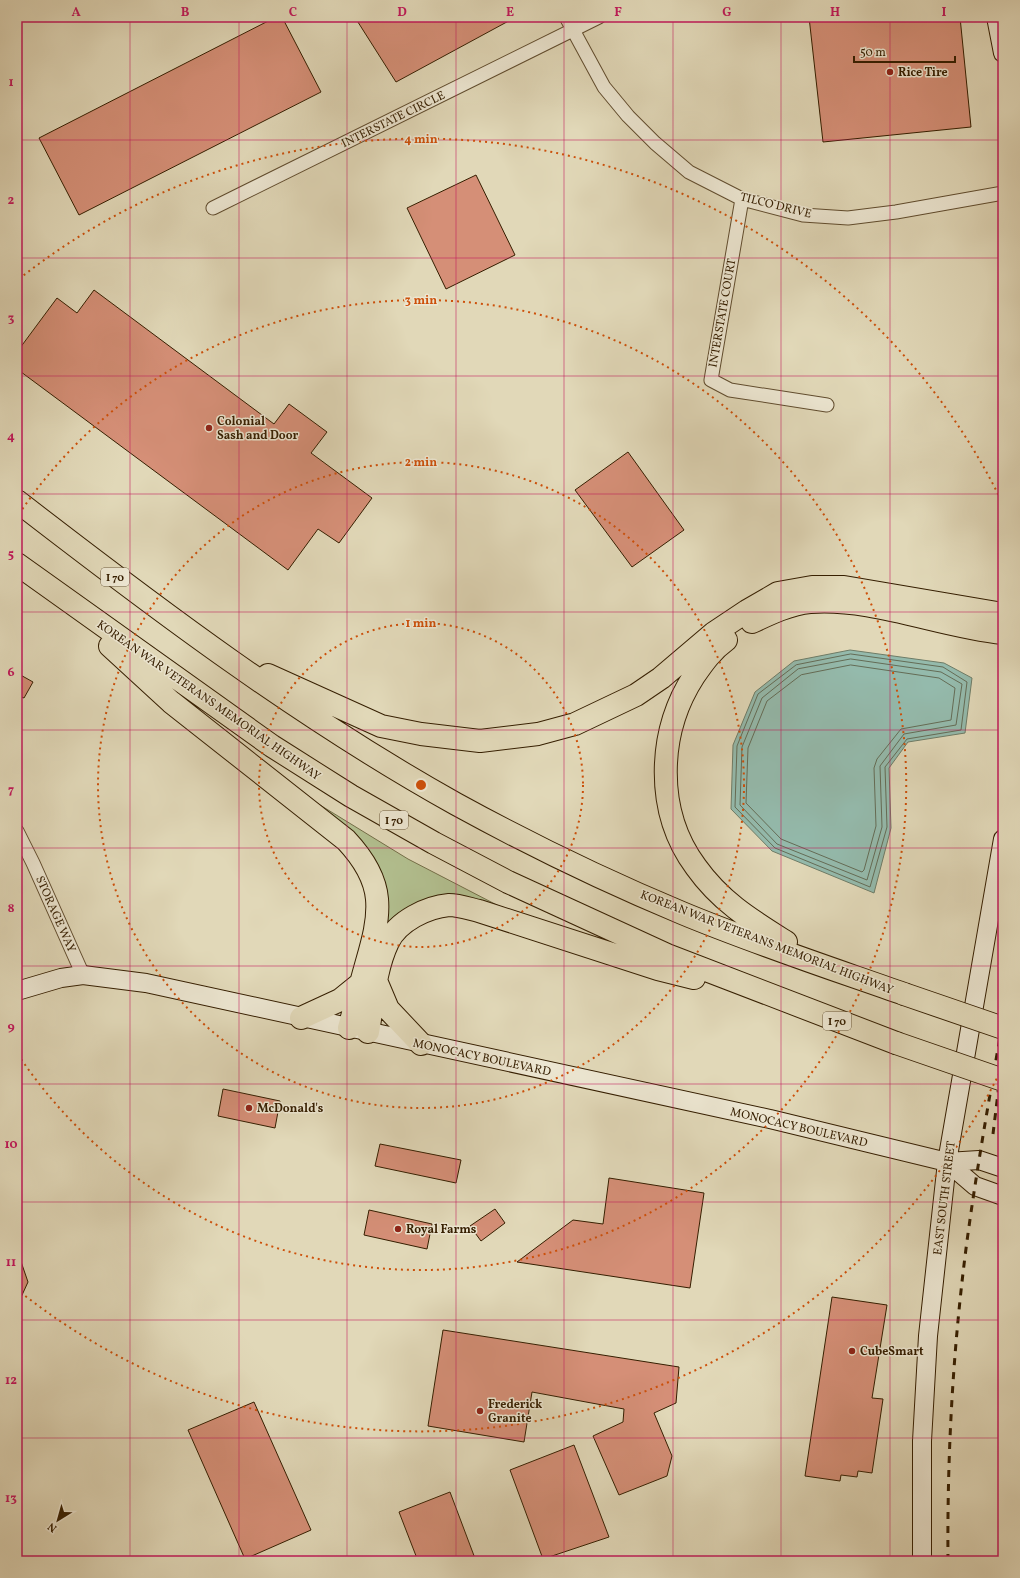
<svg xmlns="http://www.w3.org/2000/svg" width="1020" height="1578" font-family="Vollkorn,serif">
<style>
.green{fill:#b2bf8f;stroke:#746e48}
.water{fill:#94baac;stroke:#6e7c67}
.lines{fill:none;stroke-linecap:round;stroke-linejoin:round}
.shore{stroke:#646c56;stroke-width:1}
.building{fill:#d58f77;stroke:#351e00}
.street-casing{stroke:#604c2e;stroke-width:15}
.secondary-casing{stroke:#351e00;stroke-width:20}
.highway-casing{stroke:#351e00;stroke-width:24}
.street{stroke:#ece6d1;stroke-width:13}
.secondary{stroke:#ece6d1;stroke-width:18}
.highway{stroke:#e1d8b8;stroke-width:22}
.rail{stroke:#351e00;stroke-width:3;stroke-dasharray:7 7;stroke-linecap:butt}
.highway-bridge-casing{stroke:#351e00;stroke-width:24;stroke-linecap:butt}
.highway-bridge{stroke:#e1d8b8;stroke-width:22}
.grid{fill:none;stroke:#c2185b;stroke-width:1;stroke-opacity:0.55}
.ring{fill:none;stroke:#cd500a;stroke-width:2;stroke-dasharray:2 4}
.poi-dot{fill:#8f2418;stroke:#ece6d1;stroke-width:1.5}
.labels{text-anchor:middle;stroke-width:3;stroke-linejoin:round;paint-order:stroke}
.shield{fill:#ece6d1;stroke:#6c5a3f;stroke-width:1}
.shield-label{font-size:11px;font-weight:bold;fill:#351e00}
.poi-label{font-size:12px;font-weight:bold;fill:#351e00;stroke:#ece6d1;text-anchor:start}
.street-label{font-size:12px;fill:#351e00;stroke:#ece6d1}
.centre{fill:#cd500a;stroke:#ece6d1;stroke-width:2}
.ring-label{font-size:12px;text-anchor:middle;font-weight:bold;fill:#cd500a;stroke:#ece6d1;stroke-width:3;stroke-linejoin:round;paint-order:stroke}
.neatline{fill:none;stroke:#c2185b;stroke-width:1.5}
.grid-label{font-size:13px;text-anchor:middle;font-weight:bold;fill:#c2185b}
</style>
<rect width="100%" height="100%" fill="#e1d8b8"/>
<filter id="stains"><feTurbulence type="fractalNoise" baseFrequency=".005" numOctaves="4"/><feColorMatrix values="0 0 0 0 .2 0 0 0 0 .09 0 0 0 0 .02 0 0 0 .5 -.17"/></filter>
<radialGradient id="worn" r=".72"><stop offset=".6" stop-color="#630" stop-opacity="0"/><stop offset="1" stop-color="#630" stop-opacity=".3"/></radialGradient>
<path class="green" d="M302,794L408,859L520,917L481,903L385,929V904Z"/>
<path class="water" d="M850,650L944,663L972,678L965,733L908,742L889,768L891,828L874,893L772,851L731,809L733,745L755,692L794,661Z"/>
<g class="lines">
<path class="shore" d="M851,654L943,667L967,682L961,730L907,739L885,767L887,827L870,887L775,848L735,807L737,746L758,694L796,665Z
M851,659L941,672L962,684L956,725L904,734L880,766L882,827L867,880L777,844L740,805L742,747L762,698L798,669Z
M851,665L939,678L955,688L951,720L901,729L877,759L874,768L876,826L864,870L862,872L781,839L746,803L748,748L767,701L801,675Z"/>
</g>
<path class="building" d="M276,17H282L321,92L79,215L39,138Z
M360,17H516L396,82L356,19Z
M809,17H960L971,127L823,142Z
M476,175L515,255L446,289L407,208Z
M94,290L274,424L289,404L327,432L311,453L372,498L339,543L318,529L288,570L17,369V352L57,298L77,313Z
M628,452L684,530L632,567L575,490Z
M17,673L33,682L24,698L17,695Z
M223,1089L280,1101L275,1128L218,1116Z
M380,1144L461,1160L456,1183L375,1166Z
M609,1178L704,1193L690,1288L517,1262L573,1220L603,1224Z
M495,1209L505,1223L481,1241L470,1226Z
M369,1210L432,1224L427,1249L364,1235Z
M17,1250L28,1282L17,1306Z
M832,1297L887,1305L872,1398L883,1399L872,1473L858,1471L857,1477L841,1475L840,1481L805,1476Z
M443,1330L679,1367L676,1403L654,1413L672,1456L667,1476L619,1495L593,1436L623,1422L624,1409L532,1392L524,1442L428,1426Z
M254,1402L311,1530L245,1559L188,1430Z
M574,1445L609,1537L543,1559L510,1470Z
M450,1492L476,1561H418L399,1512Z"/>
<g class="lines">
<defs>
<path id="street" d="M566,17L604,87L628,116L655,143L689,172L742,199L803,215L848,218L896,212L1003,193
M742,199L711,380L730,390L827,405
M213,208L599,17
M17,831L33,863L83,975"/>
<path id="secondary" d="M996,17L1003,53
M17,991L61,978L83,975L146,983L770,1119L947,1162L979,1160L1003,1168
M947,1162L975,1186L1003,1196
M922,1561V1441L928,1336L947,1162L1003,839"/>
<path id="highway" d="M17,501C158,610 300,717 456,804C529,844 605,881 682,913C754,943 830,968 904,994
M17,564L272,746L351,796L434,843L508,882L667,955L896,1043
M752,622C771,613 790,604 810,602C873,597 941,627 1003,633
M726,640C712,650 703,663 694,676C657,733 655,812 696,867C721,902 751,920 786,942
M110,646L171,702L346,840C361,856 375,876 377,899C379,921 372,944 366,965C360,986 355,1007 349,1028
M268,675L381,726L421,734L480,741L538,734L575,724L636,695L661,678L714,633L747,611L778,593L812,587H844L1003,614
M377,983L388,1009L421,1044
M301,1018L340,1000L361,983
M368,1032C373,1003 375,969 388,942C398,921 427,907 449,905C459,905 470,909 479,911L658,969L694,978"/>
</defs>
<use href="#street" class="street-casing"/>
<use href="#secondary" class="secondary-casing"/>
<use href="#highway" class="highway-casing"/>
<use href="#street" class="street"/>
<use href="#secondary" class="secondary"/>
<use href="#highway" class="highway"/>
<path class="rail" d="M993,1134L1003,1052
M948,1561C947,1455 953,1347 967,1241C977,1167 990,1094 1003,1020"/>
<defs>
<path id="highway-bridge" d="M904,994L1003,1028
M896,1043L1003,1080"/>
</defs>
<use href="#highway-bridge" class="highway-bridge-casing"/>
<use href="#highway-bridge" class="highway-bridge"/>
</g>
<path class="grid" d="M130,17V1561M239,17V1561M347,17V1561M456,17V1561M564,17V1561M673,17V1561M781,17V1561M890,17V1561M17,140H1003M17,258H1003M17,376H1003M17,494H1003M17,612H1003M17,730H1003M17,848H1003M17,966H1003M17,1084H1003M17,1202H1003M17,1320H1003M17,1438H1003"/>
<g class="ring">
<circle cx="421" cy="785" r="162"/>
<circle cx="421" cy="785" r="323"/>
<path d="M19 514A485 485 0 1 1 19 1056"/>
<path d="M1002 1068A646 646 0 0 1 19 1291M19 279A646 646 0 0 1 1002 502"/>
</g>
<g class="poi-dot">
<circle cx="890" cy="72" r="4"/>
<circle cx="209" cy="428" r="4"/>
<circle cx="249" cy="1108" r="4"/>
<circle cx="398" cy="1229" r="4"/>
<circle cx="852" cy="1351" r="4"/>
<circle cx="480" cy="1411" r="4"/>
</g>
<g class="labels">
<g class="shield">
<rect x="101" y="568" width="28" height="18" rx="3"/>
<rect x="380" y="811" width="28" height="18" rx="3"/>
<rect x="823" y="1012" width="28" height="18" rx="3"/>
</g>
<g class="shield-label">
<text x="115" y="581">I 70</text>
<text x="394" y="824">I 70</text>
<text x="837" y="1025">I 70</text>
</g>
<g class="poi-label">
<text x="898" y="76">Rice Tire</text>
<text x="217" y="425">Colonial<tspan x="217" dy="14">Sash and Door</tspan></text>
<text x="257" y="1112">McDonald's</text>
<text x="406" y="1233">Royal Farms</text>
<text x="860" y="1355">CubeSmart</text>
<text x="488" y="1408">Frederick<tspan x="488" dy="14">Granite</tspan></text>
</g>
<g class="street-label">
<text transform="translate(393 119) rotate(-26)" y="4">INTERSTATE CIRCLE</text>
<text transform="translate(776 205) rotate(14)" y="4">TILCO DRIVE</text>
<text transform="translate(722 313) rotate(-80)" y="4">INTERSTATE COURT</text>
<text transform="translate(209 700) rotate(35)" y="4">KOREAN WAR VETERANS MEMORIAL HIGHWAY</text>
<text transform="translate(56 914) rotate(66)" y="4">STORAGE WAY</text>
<text transform="translate(767 942) rotate(21)" y="4">KOREAN WAR VETERANS MEMORIAL HIGHWAY</text>
<text transform="translate(482 1057) rotate(12)" y="4">MONOCACY BOULEVARD</text>
<text transform="translate(799 1127) rotate(13)" y="4">MONOCACY BOULEVARD</text>
<text transform="translate(944 1198) rotate(-83)" y="4">EAST SOUTH STREET</text>
</g>
</g>
<circle cx="421" cy="785" r="6" class="centre"/>
<g class="ring-label">
<text x="421" y="143">4 min</text>
<text x="421" y="304">3 min</text>
<text x="421" y="466">2 min</text>
<text x="421" y="627">1 min</text>
</g>
<rect width="1020" height="1578" fill="none" stroke="#e1d8b8" stroke-width="44"/>
<g transform="translate(58 1520) rotate(217)" stroke="#ece6d1" stroke-width="3" paint-order="stroke">
<path d="M0-3L7 15L0 10L-7 15Z" fill="#351e00"/>
<text y="-6" font-size="11" font-weight="bold" text-anchor="middle" fill="#351e00">N</text>
</g>
<path d="M854 56v6h101v-6" fill="none" stroke="#351e00" stroke-width="2"/>
<text x="860" y="56" font-size="12" fill="#351e00" stroke="#ece6d1" stroke-width="3" paint-order="stroke">50 m</text>
<rect x="22" y="22" width="976" height="1534" class="neatline"/>
<g class="grid-label">
<text x="76" y="16">A</text>
<text x="185" y="16">B</text>
<text x="293" y="16">C</text>
<text x="402" y="16">D</text>
<text x="510" y="16">E</text>
<text x="618" y="16">F</text>
<text x="727" y="16">G</text>
<text x="835" y="16">H</text>
<text x="944" y="16">I</text>
<text x="11" y="86">1</text>
<text x="11" y="204">2</text>
<text x="11" y="322">3</text>
<text x="11" y="440">4</text>
<text x="11" y="558">5</text>
<text x="11" y="676">6</text>
<text x="11" y="794">7</text>
<text x="11" y="912">8</text>
<text x="11" y="1030">9</text>
<text x="11" y="1148">10</text>
<text x="11" y="1266">11</text>
<text x="11" y="1384">12</text>
<text x="11" y="1502">13</text>
</g>
<rect width="100%" height="100%" filter="url(#stains)"/>
<rect width="100%" height="100%" fill="url(#worn)"/>
</svg>
